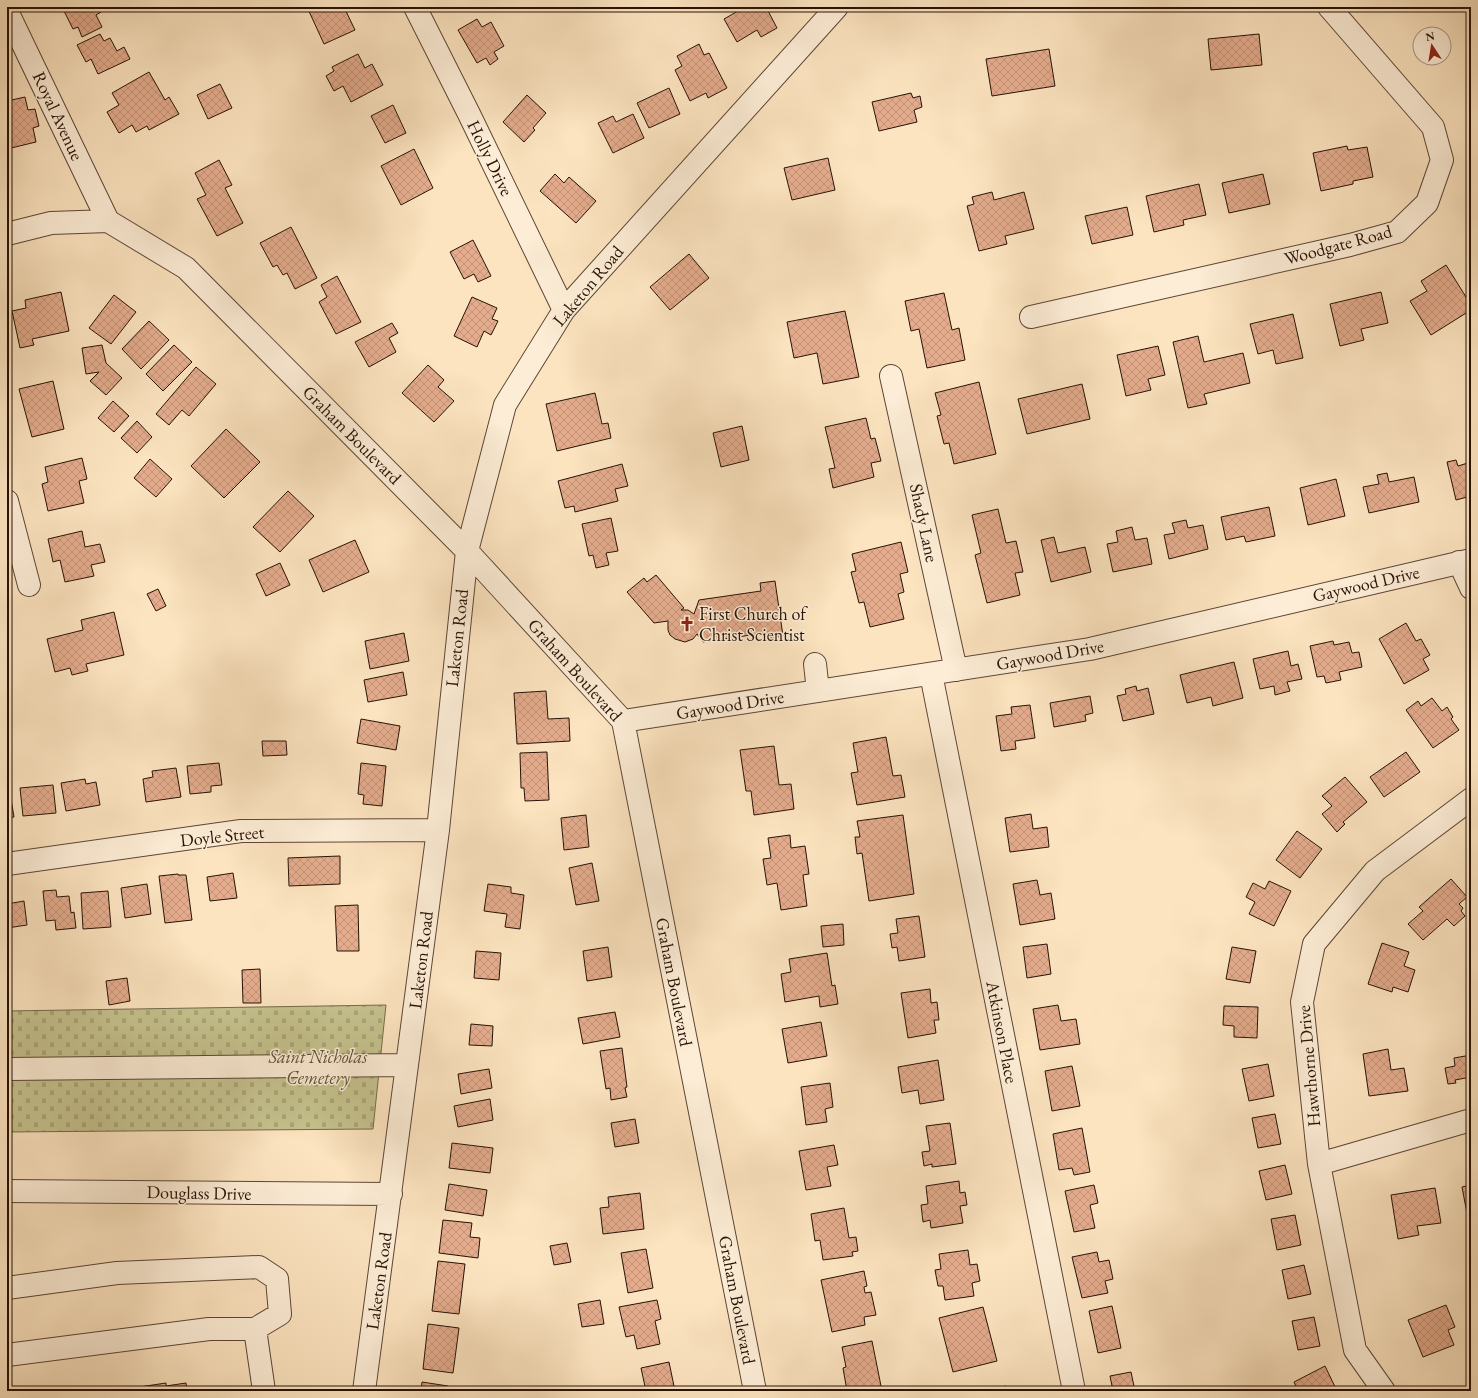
<svg xmlns="http://www.w3.org/2000/svg" width="1478" height="1398" font-family="'EB Garamond',serif">
<style>
.cemetery{fill:url(#cemetery-stones);stroke:#766a4a}
.building{fill:url(#building-cross-hatch);stroke:#271206}
.lines{fill:none;stroke-linecap:round;stroke-linejoin:round}
.minor-casing{stroke:#5c4634;stroke-width:24}
.minor{stroke:#fdedd6;stroke-width:22}
.labels{text-anchor:middle;stroke-width:3;stroke-linejoin:round;paint-order:stroke}
.street-label{font-size:18px;fill:#271206;stroke:#fdedd6}
.poi-label{font-size:18px;fill:#271206;stroke:#fdedd6;text-anchor:start}
.park-label{font-size:18px;font-style:italic;fill:#5e5036;stroke:#fdedd6}
</style>
<defs>
<pattern id="cemetery-stones" width="16" height="16" patternUnits="userSpaceOnUse"><rect width="16" height="16" fill="#c5c28e"/><path d="M2 7V4a2 2 0 0 1 4 0v3zM10 15v-3a2 2 0 0 1 4 0v3z" fill="#a9a679"/></pattern>
<pattern id="building-cross-hatch" width="8" height="8" patternUnits="userSpaceOnUse"><rect width="8" height="8" fill="#e4ac8d"/><path d="M0 0l8 8M0 8l8-8" fill="none" stroke="#c49378"/></pattern>
</defs>
<rect width="100%" height="100%" fill="#fce4c0"/>
<filter id="stains"><feTurbulence type="fractalNoise" baseFrequency=".005" numOctaves="4"/><feColorMatrix values="0 0 0 0 .2 0 0 0 0 .09 0 0 0 0 .02 0 0 0 .5 -.17"/></filter>
<radialGradient id="worn" r=".72"><stop offset=".6" stop-color="#630" stop-opacity="0"/><stop offset="1" stop-color="#630" stop-opacity=".3"/></radialGradient>
<path class="cemetery" d="M386,1005L373,1129L7,1132V1011Z"/>
<path class="building" d="M62,7H98L101,12L96,15L102,27L82,37L78,27L73,29Z
M307,7H336L338,10L344,7L355,30L324,44Z
M745,7H766L777,28L761,37L757,30L737,42L724,19Z
M477,19L482,27L491,22L504,46L494,52L498,59L490,65L486,58L477,63L458,30Z
M100,34L104,41L110,38L117,51L124,47L130,59L98,74L91,59L86,62L77,45Z
M1259,34L1262,65L1211,70L1208,39Z
M699,44L704,55L709,53L727,88L708,98L706,93L690,101L675,70L682,66L677,56Z
M1049,49L1055,86L992,96L986,59Z
M358,54L365,68L372,64L383,85L351,102L343,86L334,91L326,76L334,71L332,67Z
M149,72L165,100L169,97L179,114L149,130L147,126L136,132L132,125L119,133L107,112L119,105L112,93Z
M220,84L232,108L208,119L197,95Z
M669,88L680,114L649,128L637,103Z
M911,93L913,98L920,96L922,107L914,110L917,122L879,131L872,102Z
M527,95L546,113L533,128L535,130L524,142L503,122Z
M25,97L28,110L35,109L39,126L33,128L36,142L7,149V101Z
M393,105L406,133L385,143L371,116Z
M633,114L644,138L613,153L598,123L613,116L616,122Z
M1347,146L1348,150L1367,147L1373,177L1353,181V184L1321,191L1313,153Z
M414,149L433,188L401,205L381,166Z
M828,158L835,190L792,200L784,168Z
M219,160L232,185L225,188L243,223L217,236L197,199L206,195L195,173Z
M555,174L564,183L569,177L596,201L576,223L540,191Z
M1263,174L1270,204L1229,213L1222,183Z
M1199,184L1206,215L1183,220L1184,225L1154,232L1146,196Z
M992,192L994,200L1024,192L1034,229L1005,236L1007,244L979,251L967,206L974,204L972,197Z
M1127,207L1133,235L1092,244L1085,216Z
M291,227L317,278L295,289L287,273L283,275L277,265L273,267L260,243Z
M473,240L491,276L478,282L474,274L464,279L450,252Z
M689,254L709,278L670,310L650,287Z
M1446,265L1471,305V310L1431,335L1410,301L1427,291L1421,281Z
M337,276L361,322L336,334L319,302L327,297L321,285Z
M61,292L69,331L32,339L34,345L20,348L12,311L26,308L25,300Z
M1381,292L1388,323L1361,329L1364,340L1340,346L1330,304Z
M944,293L952,330L959,328L965,360L927,368L919,329L911,331L905,301Z
M114,295L136,312L111,344L89,328Z
M472,297L497,308L492,319L498,321L491,335L484,331L477,347L454,336Z
M845,311L859,377L823,384L817,353L794,358L787,322Z
M1293,314L1303,358L1276,364L1273,350L1258,354L1250,324Z
M149,321L169,340L141,369L122,349Z
M392,323L398,333L389,338L396,352L369,367L355,342Z
M1198,336L1204,362L1243,353L1250,383L1204,394L1207,404L1188,408L1173,342Z
M102,345L106,363L122,378L106,395L90,381L99,372L86,374L82,348Z
M174,345L192,362L163,391L146,374Z
M1158,346L1165,375L1148,379L1151,390L1126,396L1117,355Z
M428,365L444,380L438,387L454,401L434,422L402,393Z
M196,367L216,384L189,416L182,410L169,425L156,414Z
M53,381L64,429L32,437L19,389Z
M979,382L996,454L954,464L949,443L944,444L937,416L941,415L935,393Z
M1082,384L1090,419L1027,434L1018,399Z
M595,393L602,424L608,423L611,438L557,451L546,404Z
M113,401L129,416L114,432L98,418Z
M866,418L871,439L875,438L881,461L871,463L874,477L833,488L829,469L835,468L825,427Z
M137,421L152,437L137,453L121,438Z
M742,426L749,460L721,467L713,433Z
M226,429L260,462L224,498L191,466Z
M82,458L87,479L79,481L84,503L48,511L42,484L48,482L45,467Z
M150,459L172,479L156,497L134,478Z
M1456,460L1458,466L1471,462V496L1456,500L1447,462Z
M622,464L628,486L615,489L618,501L575,512L574,506L565,508L558,481Z
M1387,473L1389,482L1414,477L1419,502L1369,513L1363,487L1379,484L1377,475Z
M1336,479L1345,516L1308,525L1300,488Z
M288,491L314,516L280,552L253,527Z
M1269,507L1275,536L1246,542L1244,536L1226,540L1221,517Z
M998,509L1006,543L1016,541L1023,572L1015,573L1020,595L987,603L975,555L981,553L972,515Z
M611,518L618,551L606,553L609,565L596,568L593,555L589,556L582,524Z
M1186,520L1188,528L1203,525L1208,549L1169,559L1164,535L1175,533L1172,523Z
M1132,527L1135,540L1147,538L1152,564L1113,572L1107,544L1118,542L1116,531Z
M82,531L85,547L100,544L105,562L91,565L94,576L65,582L60,560L53,562L48,539Z
M1054,537L1058,553L1085,547L1091,572L1051,582L1041,540Z
M355,540L369,572L323,592L309,560Z
M901,542L908,572L900,574L904,592L898,594L904,619L870,627L864,602L859,603L851,572L856,571L852,554Z
M280,563L290,585L266,596L256,574Z
M656,575L684,608L681,610H688L694,614L699,600L761,591L760,583L775,581L783,636L766,639L765,633L703,642L697,634L693,639L685,642L675,639L670,635L668,630V621L654,623L627,592L644,578L647,582Z
M158,589L166,606L156,611L147,594Z
M114,612L124,655L86,664L88,671L72,675L70,668L55,672L47,639L83,630L81,620Z
M1406,623L1416,641L1421,639L1430,655L1423,659L1429,670L1404,684L1379,639Z
M404,633L409,661L370,669L365,641Z
M1333,641L1334,645L1349,642L1352,653L1359,652L1362,667L1339,672L1341,680L1326,683L1324,676L1317,677L1310,646Z
M1288,651L1291,666L1298,664L1302,679L1287,682L1290,691L1275,695L1274,686L1260,689L1253,659Z
M1234,662L1243,698L1213,706L1211,697L1187,703L1180,675Z
M403,672L407,695L368,702L364,680Z
M1136,686L1137,691L1148,688L1154,714L1123,721L1117,696L1126,694L1125,689Z
M546,691L548,719L569,718L570,741L517,744L514,693Z
M1090,696L1093,713L1085,715L1086,721L1054,727L1050,703Z
M1432,698L1442,711L1447,707L1453,717L1451,719L1459,730L1433,748L1406,710L1418,701L1421,706Z
M1030,705L1035,738L1015,741L1016,749L1001,751L996,716L1012,714L1011,707Z
M361,719L400,726L396,750L357,743Z
M886,737L893,776L901,775L905,797L857,805L851,773L858,772L853,743Z
M262,741H286L287,755L263,756Z
M774,746L779,785L791,784L794,809L754,815L751,791H746L740,750Z
M547,752L549,800L525,801L524,788H521L520,753Z
M1406,752L1420,772L1384,797L1370,777Z
M219,763L222,785L211,786V792L190,794L187,766Z
M361,763L386,766L382,806L363,804L364,795L358,794Z
M176,768L181,797L146,802L143,779L153,777L152,771Z
M1345,777L1367,802L1343,822L1345,824L1337,832L1322,814L1332,806L1322,796Z
M85,779L86,784L96,782L100,805L66,811L61,783Z
M53,785L56,813L23,816L20,788Z
M10,793L14,817L7,818V794Z
M1031,814L1033,829L1047,827L1049,847L1010,852L1005,818Z
M586,815L589,847L564,850L561,818Z
M903,815L914,894L869,901L862,853L857,854L855,837H860L857,821Z
M1297,831L1322,849L1300,878L1276,860Z
M790,835L791,848L805,846L809,874L803,875L807,906L781,910L777,883L767,885L763,859L771,858L768,838Z
M340,856V884L289,886L288,858Z
M592,863L599,901L576,905L569,868Z
M233,873L237,898L210,901L207,877Z
M178,874V875H186L192,920L165,923L159,876Z
M1451,879L1467,897L1459,904L1463,908L1461,911L1465,916L1454,926L1447,919L1423,940L1408,924L1423,911L1419,907Z
M1037,880L1040,895L1051,893L1055,919L1020,925L1013,884Z
M1269,881L1291,891L1274,926L1249,914L1255,902L1246,897L1253,883L1265,889Z
M147,884L151,914L125,918L121,888Z
M488,884L511,887V893L524,895L520,929L505,927L507,914L484,911Z
M56,890L57,897L69,896L71,913L74,912L76,928L56,930L55,920L46,921L43,891Z
M108,891L111,927L83,929L81,893Z
M24,901L27,925L7,928V904Z
M358,905L359,951H337L335,906Z
M919,916L925,957L899,961L897,947L892,948L890,934L898,933L896,919Z
M843,924L844,945L823,947L821,926Z
M1382,943L1409,952L1404,966L1415,970L1408,992L1393,987L1392,992L1368,984Z
M1047,944L1051,974L1027,978L1023,947Z
M608,947L612,977L587,981L583,951Z
M1232,947L1256,951L1250,983L1226,979Z
M476,951L501,953L499,980L474,978Z
M827,953L832,986L835,985L838,1004L820,1007L819,996L785,1002L781,974L791,972L789,959Z
M260,969L261,1003H243L242,970Z
M127,978L130,1001L109,1005L106,981Z
M930,989L931,1003L937,1002L939,1020H934L936,1033L908,1038L901,993Z
M1058,1005L1061,1021L1076,1019L1080,1044L1040,1050L1033,1009Z
M1224,1006L1258,1007L1257,1038L1234,1037V1026L1223,1025Z
M615,1012L620,1037L583,1044L578,1018Z
M821,1022L827,1056L788,1063L782,1029Z
M471,1024L493,1026L492,1046L469,1045Z
M622,1048L627,1087L625,1088L627,1097L611,1100L610,1088L606,1089L600,1051Z
M1388,1049L1391,1070L1404,1068L1408,1091L1369,1096L1363,1054Z
M1471,1055V1077L1455,1080L1456,1083L1448,1084L1445,1068L1455,1066L1454,1058Z
M938,1060L944,1100L920,1104L918,1090L902,1093L898,1067Z
M1268,1064L1274,1096L1249,1101L1242,1069Z
M1072,1066L1080,1106L1052,1111L1045,1071Z
M489,1069L492,1088L461,1094L458,1074Z
M830,1083L833,1107L825,1109L827,1122L806,1125L801,1087Z
M490,1099L493,1120L458,1127L454,1106Z
M1275,1114L1281,1144L1258,1148L1252,1118Z
M635,1119L639,1143L615,1147L611,1123Z
M950,1123L956,1164L932,1167V1164L924,1166L922,1152L930,1151L926,1126Z
M1082,1128L1090,1172L1074,1175L1072,1168L1059,1170L1053,1134Z
M452,1143L493,1148L490,1173L449,1168Z
M834,1145L838,1165L827,1167L831,1186L806,1190L799,1151Z
M1285,1165L1292,1194L1266,1200L1259,1171Z
M959,1181L960,1193L965,1192L967,1205L960,1206L963,1223L931,1228L930,1220L923,1222L921,1205L928,1204L926,1186Z
M449,1184L487,1190L483,1216L445,1210Z
M1094,1185L1098,1203L1090,1205L1095,1228L1074,1232L1065,1191Z
M1471,1185V1223L1469,1224L1462,1187Z
M1435,1188L1441,1223L1417,1226L1419,1235L1398,1239L1391,1195Z
M640,1193L644,1229L603,1234L600,1208L609,1207L608,1197Z
M844,1208L849,1238L856,1237L858,1251L852,1252L853,1256L823,1260L820,1240L815,1241L811,1214Z
M1295,1215L1301,1245L1277,1250L1271,1219Z
M443,1220L472,1223L470,1237L480,1238L478,1258L439,1253Z
M567,1243L571,1262L554,1265L550,1246Z
M646,1249L653,1288L628,1293L621,1253Z
M968,1250L970,1265L977,1264L980,1281L972,1283L974,1296L945,1300L943,1286H938L935,1270L941,1269L939,1254Z
M1097,1252L1099,1262L1109,1260L1113,1279L1105,1281L1108,1293L1082,1298L1072,1257Z
M438,1261L465,1264L459,1314L432,1311Z
M1304,1265L1311,1294L1288,1299L1282,1270Z
M864,1271L867,1286L864,1287L865,1293L871,1292L876,1315L864,1317L865,1325L832,1332L821,1280Z
M600,1300L604,1324L582,1327L578,1304Z
M657,1300L661,1319L655,1321L660,1344L637,1349L634,1335L626,1337L619,1307Z
M1446,1305L1455,1327L1448,1330L1454,1345L1423,1357L1408,1320Z
M1112,1306L1121,1348L1098,1353L1089,1311Z
M983,1307L997,1361L953,1372L939,1318Z
M1314,1317L1320,1346L1298,1350L1292,1321Z
M428,1324L459,1328L453,1373L423,1369Z
M872,1341L882,1391H847L843,1368L846,1367L842,1347Z
M669,1362L675,1391H646L641,1368Z
M1325,1366L1337,1391H1298L1294,1382Z
M1131,1372L1135,1391H1113L1110,1376Z
M422,1382L448,1386L447,1391H421Z
M166,1383V1386L186,1383L187,1391H127L126,1389Z
M1006,1386L1007,1391H986Z"/>
<g class="lines">
<defs>
<path id="minor" d="M415,7L469,114L564,310
M7,11L108,221
M7,234L51,223L108,221L186,268L467,551L623,721L755,1391
M1031,317L1350,245L1397,232L1427,203L1442,160L1433,127L1329,7
M891,376L956,670
M7,501L29,585
M1459,562L1471,588
M815,664L818,691
M931,674L1074,1391
M623,721L1090,649L1471,560
M7,864L241,831L438,830
M7,1069L407,1065
M1319,1164L1471,1120
M7,1191L391,1194
M7,1288L117,1273L259,1267L277,1279L280,1314L255,1329L264,1391
M7,1355L209,1329H255
M364,1391L438,830L467,551L505,405L564,310L837,7
M1384,1391L1355,1350L1319,1164L1302,1002L1314,944L1375,871L1471,799"/>
</defs>
<use href="#minor" class="minor-casing"/>
<use href="#minor" class="minor"/>
</g>
<defs>
<symbol id="church-bare" viewBox="-9 -9 18 18"><path d="M-1.2-6h2.4v3.5h3.3v2.4h-3.3V6h-2.4V-.1h-3.3v-2.4h3.3Z" fill="#8f2418" stroke="#fdedd6" stroke-width="2.5" paint-order="stroke"/></symbol>
</defs>
<g fill-rule="evenodd">
<use href="#church-bare" x="676" y="613" width="22" height="22"/>
</g>
<g class="labels">
<g class="street-label">
<text transform="translate(58 116) rotate(65)" y="6">Royal Avenue</text>
<text transform="translate(490 158) rotate(64)" y="6">Holly Drive</text>
<text transform="translate(1338 245) rotate(-15)" y="6">Woodgate Road</text>
<text transform="translate(588 286) rotate(-50)" y="6">Laketon Road</text>
<text transform="translate(352 435) rotate(45)" y="6">Graham Boulevard</text>
<text transform="translate(924 523) rotate(78)" y="6">Shady Lane</text>
<text transform="translate(1366 584) rotate(-13)" y="6">Gaywood Drive</text>
<text transform="translate(457 638) rotate(-84)" y="6">Laketon Road</text>
<text transform="translate(1050 655) rotate(-10)" y="6">Gaywood Drive</text>
<text transform="translate(575 670) rotate(48)" y="6">Graham Boulevard</text>
<text transform="translate(730 705) rotate(-9)" y="6">Gaywood Drive</text>
<text transform="translate(222 836) rotate(-6)" y="6">Doyle Street</text>
<text transform="translate(421 960) rotate(-83)" y="6">Laketon Road</text>
<text transform="translate(674 982) rotate(79)" y="6">Graham Boulevard</text>
<text transform="translate(1002 1032) rotate(79)" y="6">Atkinson Place</text>
<text transform="translate(1309 1066) rotate(-95)" y="6">Hawthorne Drive</text>
<text transform="translate(199 1193) rotate(1)" y="6">Douglass Drive</text>
<text transform="translate(379 1281) rotate(-82)" y="6">Laketon Road</text>
<text transform="translate(737 1300) rotate(79)" y="6">Graham Boulevard</text>
</g>
<g class="poi-label">
<text x="699" y="620">First Church of<tspan x="699" dy="21">Christ Scientist</tspan></text>
</g>
<g class="park-label">
<text x="318" y="1063">Saint Nicholas<tspan x="318" dy="21">Cemetery</tspan></text>
</g>
</g>
<rect width="1478" height="1398" fill="none" stroke="#fce4c0" stroke-width="24"/>
<rect x="8" y="8" width="1462" height="1382" fill="none" stroke="#271206" stroke-width="2"/>
<rect x="12" y="12" width="1454" height="1374" fill="none" stroke="#271206"/>
<g transform="translate(1432 46) rotate(348)"><circle r="19" fill="#fdedd6" stroke="#a79583"/>
<path d="M0-3L7 15L0 10L-7 15Z" fill="#8f2418"/>
<text y="-6" font-size="11" font-weight="bold" text-anchor="middle" fill="#271206">N</text>
</g>
<rect width="100%" height="100%" filter="url(#stains)"/>
<rect width="100%" height="100%" fill="url(#worn)"/>
</svg>
